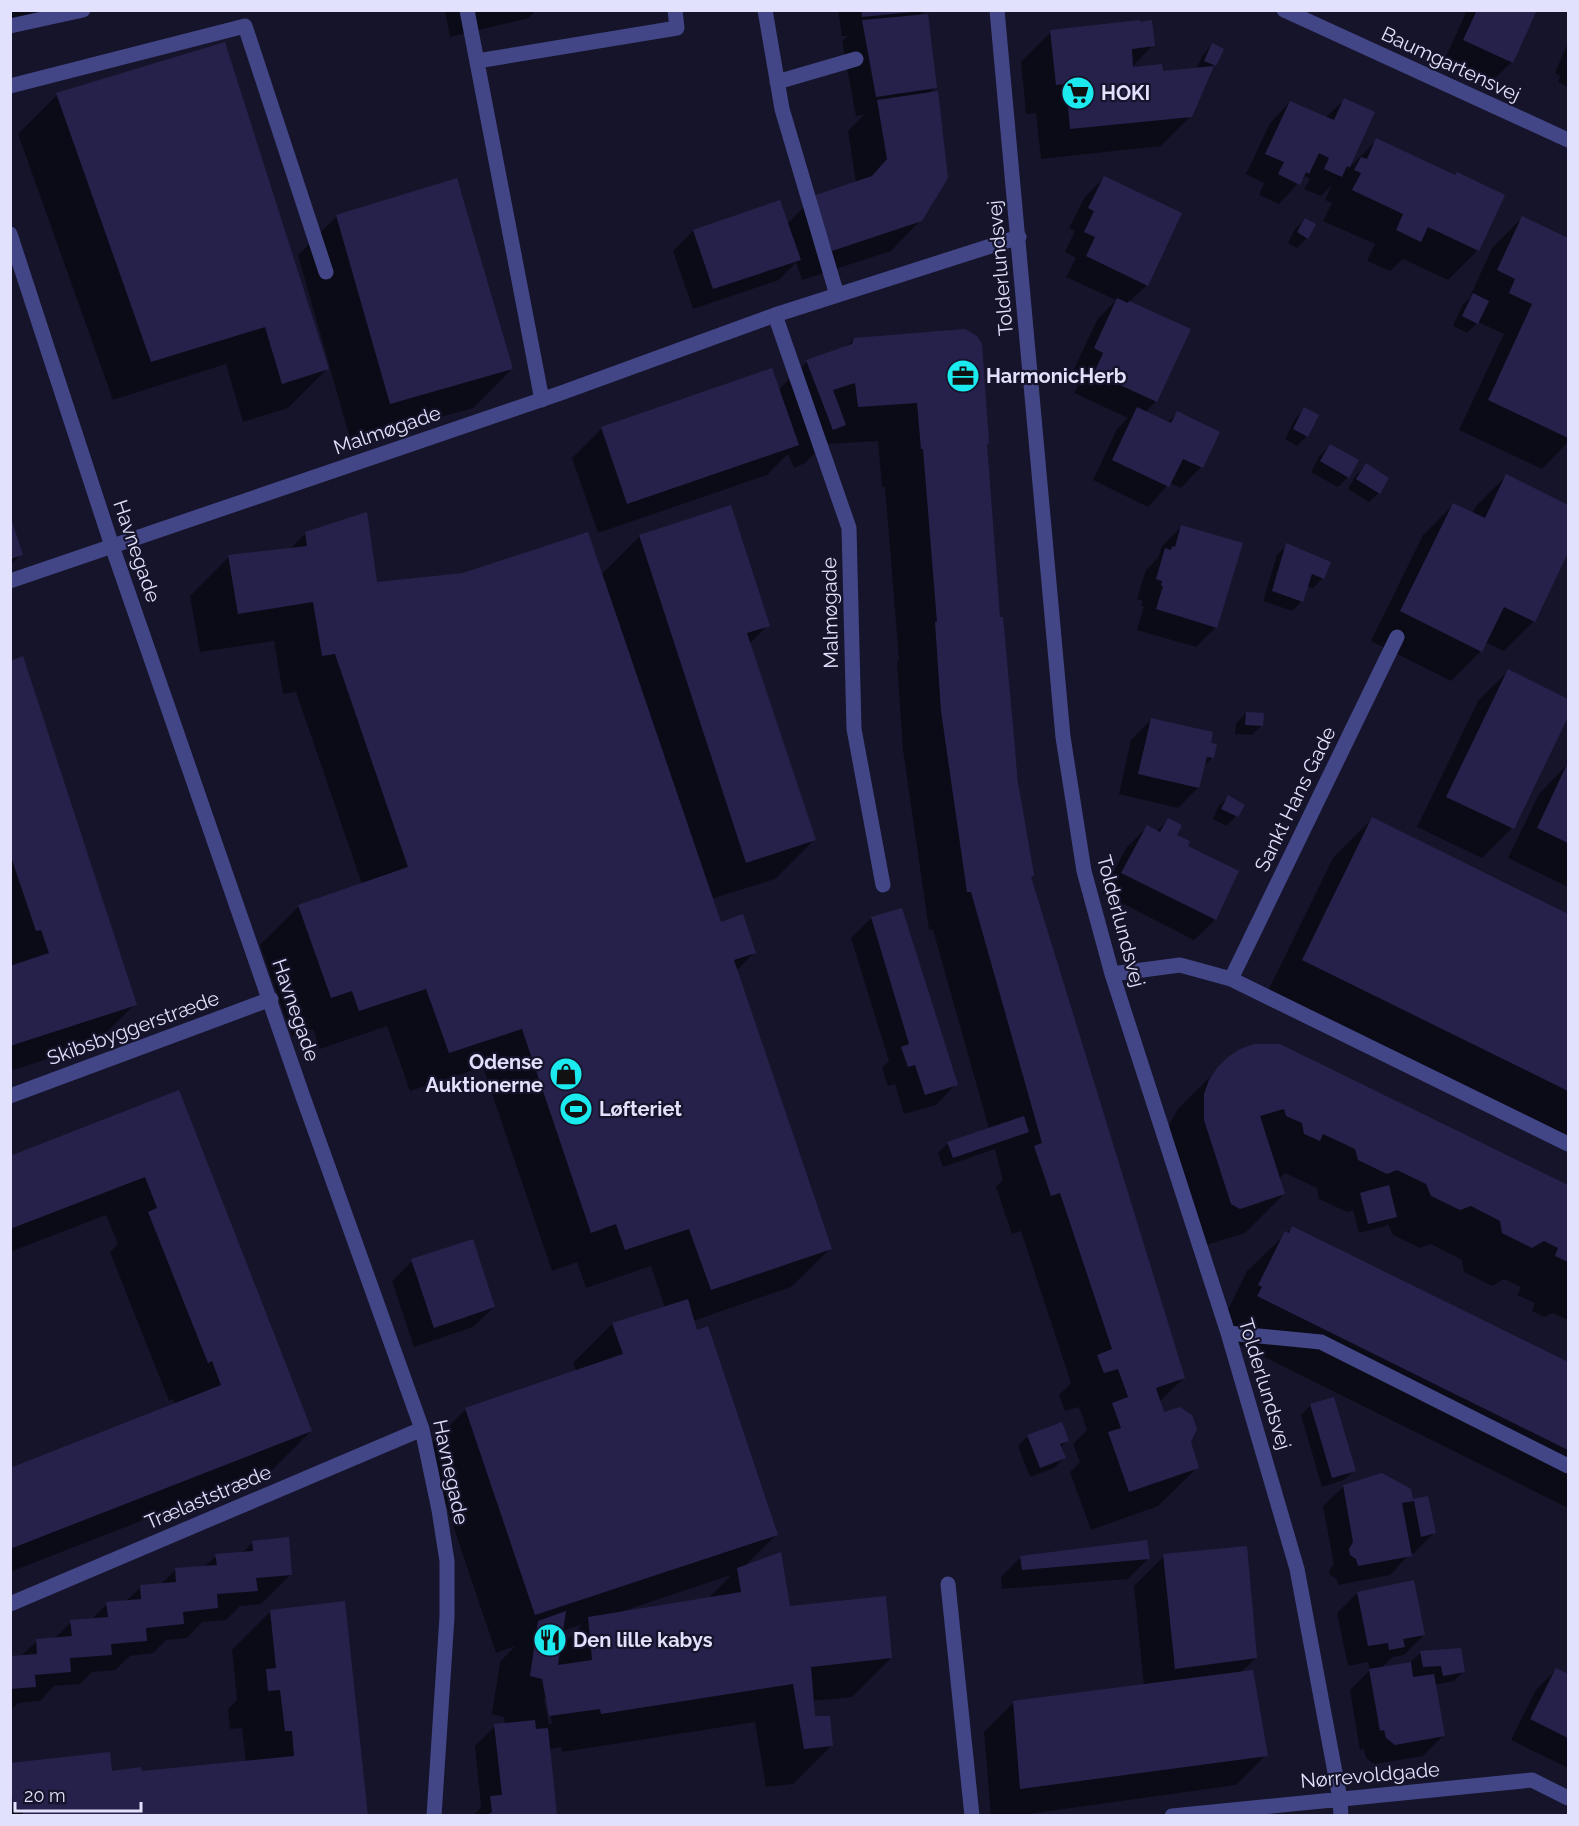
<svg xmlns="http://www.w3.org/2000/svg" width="1579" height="1826" font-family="Raleway,sans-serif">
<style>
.shadow{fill:#0007;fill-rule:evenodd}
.building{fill:#26214b}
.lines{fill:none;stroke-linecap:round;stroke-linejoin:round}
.minor{stroke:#434686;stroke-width:15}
.labels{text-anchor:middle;stroke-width:4.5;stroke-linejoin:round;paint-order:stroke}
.street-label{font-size:20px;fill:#e1e0fd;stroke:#16142b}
.poi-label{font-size:20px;font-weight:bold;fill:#e1e0fd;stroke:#16142b;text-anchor:start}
</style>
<rect width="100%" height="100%" fill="#16142b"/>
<path class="shadow" d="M10,10H98L10,27Z
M445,10H536L529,18L450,37Z
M838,10H925L919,16L935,87L929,94L921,220L891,251L802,280L796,262L779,280L693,309L673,251L693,231L787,224L814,197L856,183L848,131L864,115L856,116L842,41L848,36H842Z
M1467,10L1535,11L1512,62L1491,82L1444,61Z
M1051,32L1153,45L1130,69L1161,73L1196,69L1203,55L1212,45L1215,65L1211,69L1191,116L1161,146L1041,159L1036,113L1026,114L1021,62Z
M1568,42V87L1558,82L1560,76L1555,73Z
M57,95L327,369L288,408L243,422L226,364L113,400L18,134Z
M1344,100L1373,112L1347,170L1377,140L1478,250L1448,280L1403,259L1390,271L1367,261L1375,244L1323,221L1332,203L1325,200L1332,185L1321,196L1304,189L1310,179L1305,176L1279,204L1259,195L1264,183L1246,174L1270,123L1290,102L1325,118Z
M1104,178L1147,285L1129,302L1156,401L1145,413L1167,423L1177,413L1218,433L1201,467L1181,488L1170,483L1148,507L1093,480L1117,429L1128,418L1074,393L1084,374L1074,369L1097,320L1116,300L1066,277L1076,258L1065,252L1075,231L1069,228L1084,198Z
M337,216L512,369L473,408L351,442L298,255Z
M1522,218L1568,240V442L1542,469L1459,430L1504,334L1478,322L1467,333L1453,326L1463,304L1469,299L1492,248Z
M1305,220L1307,238L1297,248L1288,243L1295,229Z
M854,339L985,445L999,619L1030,878L1184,1378L1159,1402L1163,1414L1189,1442L1197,1468L1158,1506L1091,1530L1070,1472L1080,1462L1073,1444L1087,1430L1079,1407L1065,1411L1059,1395L1071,1383L1021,1231L1012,1234L996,1187L1003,1180L995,1149L943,1167L938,1153L948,1143L989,1129L933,930H929L903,750L897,662L899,660L885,487H882L878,441L824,444L805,463L794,468L788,454L767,475L598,533L572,458L602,428L778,390L807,362L846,348Z
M1305,409L1307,436L1297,446L1285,439L1295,419Z
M1330,446L1357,461L1348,477L1338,487L1311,472L1320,455Z
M1366,465L1379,493L1369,502L1348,489L1356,475Z
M1506,476L1568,506V550L1534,621L1504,651L1485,642L1481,651L1451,681L1371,641L1423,535L1453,505L1472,514L1476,506Z
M10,519L22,554L10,565Z
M1182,526L1216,627L1196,647L1137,630L1144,606H1141L1143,601L1137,599L1146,570L1158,558L1162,546Z
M306,533L375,584L601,575L640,536L768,625L749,644L814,840L775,879L711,899L720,924L755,952L736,971L830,1249L791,1287L693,1321L777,1534L744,1567L789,1607L891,1658L852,1697L812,1701L814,1718L832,1745L793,1784L766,1787L755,1722L562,1752L561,1747L549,1749L556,1816H473L481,1807L475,1746L495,1726L505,1725L504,1717L492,1714L500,1662L515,1646L496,1653L427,1448L466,1409L577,1372L573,1363L612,1324L665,1308L651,1266L586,1288L577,1262L552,1271L483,1067L410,1091L387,1026L320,1049L313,1029L292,1036L260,945L299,906L362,884L296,692L283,694L274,641L200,652L190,596L229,557L289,550ZM731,1575L708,1599L624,1613L623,1611ZM583,1624L559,1648L562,1631ZM544,1699H547L552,1724H549Z
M1287,545L1323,578L1313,588L1307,586L1302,601L1292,611L1263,601L1277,555Z
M10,662L135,1004L96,1043L10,1071Z
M1508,671L1568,700V713L1512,828L1482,858L1417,827L1478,701Z
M1246,713L1262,725L1252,735L1235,734L1236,723Z
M1151,720L1209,744L1212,758L1203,767L1198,788L1178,808L1119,794L1131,740Z
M1568,764V887L1508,858L1539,794Z
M1228,797L1242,805L1236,816L1227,826L1213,819L1218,807Z
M1372,819L1568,916V1149L1264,999L1333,858Z
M1168,820L1175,835L1186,847L1233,884L1215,920L1194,940L1102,893L1127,847L1147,827L1156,832Z
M871,918L956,1084L936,1105L904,1114L895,1084L888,1086L882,1068L889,1061L851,938Z
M1280,1045L1568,1187V1320L1553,1313L1544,1317L1532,1311L1535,1303L1517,1295L1521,1287L1504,1279L1492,1286L1464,1272L1462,1260L1431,1244L1420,1248L1393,1235L1388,1224L1386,1226L1359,1233L1353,1210L1347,1212L1319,1199L1317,1188L1285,1173L1279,1179L1284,1194L1245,1233L1200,1247L1166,1134L1171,1121L1178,1109L1229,1058Z
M178,1092L311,1431L272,1470L10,1572V1470L175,1405L173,1399L169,1401L110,1252L118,1244L106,1215L10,1252V1157Z
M1292,1228L1568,1364V1508L1220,1335L1224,1326L1221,1324L1247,1271Z
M412,1261L494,1307L473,1327L414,1347L392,1281Z
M1311,1405L1354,1470L1344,1480L1322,1487L1301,1415Z
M1028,1436L1067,1440L1060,1448L1064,1458L1054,1468L1030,1477L1018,1446Z
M1344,1486L1412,1501L1427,1498L1434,1533L1414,1553L1410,1554L1390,1575L1338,1585L1337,1579L1330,1575L1329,1571L1334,1564L1323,1506Z
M253,1542L291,1574L261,1604L240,1606L226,1620L202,1622L187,1638L166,1640L153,1653L130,1656L115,1670L92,1672L80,1684L54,1686L40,1701L18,1703L10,1711V1658L20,1657L37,1641L54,1639L71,1622L91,1620L107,1604L125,1602L141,1587L160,1585L175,1570L204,1567L216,1556L242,1553Z
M1164,1556L1256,1658L1240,1673L1266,1755L1236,1785L1014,1816H991L984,1732L1014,1702L1144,1686L1134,1586Z
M1021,1557L1148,1559L1128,1579L1002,1589L1001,1577Z
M1357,1593L1424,1635L1404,1655L1393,1657L1381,1668L1411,1662L1420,1653L1464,1671L1454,1681L1434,1685L1443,1736L1423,1756L1374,1764L1366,1758L1364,1749L1360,1750L1350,1690L1370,1670L1368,1662L1348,1666L1337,1613Z
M271,1611L366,1816H10V1764L140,1773L246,1762L242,1728L230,1729L228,1709L237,1700L232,1650Z
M1556,1670L1568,1676V1768L1511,1740L1536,1690Z"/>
<path class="building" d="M861,10H912V12L862,17Z
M1477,10H1537L1513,63L1463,40Z
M928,14L937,88L876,97L862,20Z
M1140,20V22L1152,20L1155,46L1132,49L1133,67L1162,64L1163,71L1214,66L1192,117L1070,129L1066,84L1056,85L1050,30Z
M225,42L329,369L282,384L265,327L151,362L56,93Z
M1212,43L1224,49L1216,66L1204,61Z
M938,91L948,178L922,221L832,251L813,196L872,176L887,159L877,100Z
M1344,98L1375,112L1350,167L1347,166L1342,177L1324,169L1329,158L1319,153L1309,174L1306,172L1300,185L1278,174L1284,162L1265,154L1290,101L1334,120Z
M1376,138L1455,175L1457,172L1505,195L1479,251L1428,227L1421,242L1396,230L1403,214L1352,190L1361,173L1354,170L1361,157L1367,159Z
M1104,176L1182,213L1148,286L1086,256L1095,237L1084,232L1094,211L1088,208Z
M457,178L513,369L390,404L336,215Z
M780,200L801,260L713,289L693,230Z
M1522,216L1568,238V438L1488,400L1532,304L1509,293L1515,279L1497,270Z
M1305,218L1316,224L1308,239L1297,232Z
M1473,293L1489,301L1478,324L1462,316Z
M1117,298L1128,303L1129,301L1191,329L1157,402L1094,373L1103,353L1094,348Z
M965,329L977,336L982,344L989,443L987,444L1000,617H1003L1018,782L1034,875L1031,877L1185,1378L1156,1388L1164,1412L1180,1407L1192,1415L1197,1429L1191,1442L1199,1468L1129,1492L1108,1432L1121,1428L1112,1403L1128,1397L1118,1369L1104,1373L1097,1355L1112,1349L1060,1193L1051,1196L1034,1146L1042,1143L971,892H967L941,711L935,622H937L923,449H921L917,403L858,407L855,383L833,390L846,425L833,430L806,360L852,344L854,338Z
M772,368L799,445L627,504L601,427Z
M1137,407L1171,423L1177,411L1220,432L1203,468L1183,459L1169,487L1112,460Z
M1304,407L1319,415L1308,437L1293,429Z
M1330,444L1359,460L1349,478L1320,461Z
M1366,463L1389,478L1380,494L1356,479Z
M1506,474L1568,505V553L1535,622L1504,607L1482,652L1400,611L1453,503L1485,518Z
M731,505L770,626L747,633L816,840L746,863L639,535Z
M367,512L377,582L463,573L588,532L721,922L743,914L756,953L734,960L832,1249L711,1290L689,1229L625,1250L616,1224L591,1233L522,1029L449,1053L426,989L359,1011L352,991L331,998L298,905L408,867L335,654L322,656L313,602L238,614L228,555L307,546L305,532Z
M10,515L23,555L10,559Z
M1181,525L1243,543L1217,628L1156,609L1163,586H1161L1162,581L1156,579L1165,548L1171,550L1172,546L1175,547Z
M1286,543L1331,562L1324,579L1312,574L1303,602L1272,591Z
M23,656L137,1005L10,1046V966L49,953L41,930L36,931L10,854V661Z
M1508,669L1568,699V717L1514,829L1446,797Z
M1246,712L1264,713L1263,726L1245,725Z
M1151,718L1213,732L1211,743L1217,744L1214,758L1207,757L1199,788L1138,774Z
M1568,762V843L1537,828Z
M1228,795L1245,805L1238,817L1221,809Z
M1372,817L1568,914V1091L1302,960Z
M1168,818L1182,825L1177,835L1190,841L1188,846L1239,871L1216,920L1121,873L1147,825L1160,832Z
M902,908L958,1085L925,1095L915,1065L908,1067L901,1047L909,1044L871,917Z
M1254,1044H1280L1568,1185V1262L1555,1256L1558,1248L1544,1241L1532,1248L1502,1233L1500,1221L1471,1206L1460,1210L1431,1196L1426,1184L1397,1170L1387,1174L1358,1160L1355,1149L1323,1134L1320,1141L1304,1134L1302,1123L1286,1116L1284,1109L1260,1116L1285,1194L1240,1209L1231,1204L1204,1120V1094L1209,1080L1217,1068L1228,1057L1240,1049Z
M179,1090L312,1431L10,1549V1468L221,1385L212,1361L208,1363L148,1212L157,1208L145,1177L10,1229V1156Z
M1024,1116L1029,1132L953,1158L947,1142Z
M1389,1185L1397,1217L1368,1224L1360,1193Z
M1292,1226L1568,1362V1450L1257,1296L1262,1287L1258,1285L1285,1231L1289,1233Z
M473,1239L495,1307L434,1328L411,1259Z
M688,1299L697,1330L708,1326L778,1535L535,1615L465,1408L623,1354L612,1323Z
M1334,1397L1356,1471L1332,1478L1310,1404Z
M1062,1422L1069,1441L1060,1444L1066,1458L1040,1468L1027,1435Z
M1382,1473L1411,1489L1413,1499L1428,1496L1436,1533L1421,1537L1414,1501L1402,1503L1412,1556L1358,1566L1356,1559L1350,1555L1349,1549L1353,1542L1343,1485Z
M289,1537L292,1575L256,1578L258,1591L217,1594L218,1608L183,1612L184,1624L146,1628L147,1641L111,1644L112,1655L70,1658L71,1672L35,1675L36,1687L10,1689V1656L37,1654L36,1639L72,1636L70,1620L108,1617L106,1602L141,1599L140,1585L176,1582L175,1568L217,1565L215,1554L253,1551L252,1541Z
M1147,1540L1150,1559L1022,1570L1020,1556Z
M1247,1546L1257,1658L1175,1669L1163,1554Z
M781,1552L790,1606L886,1596L892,1658L811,1667L815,1716H830L833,1746L804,1749L793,1684L601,1714L600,1709L549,1716L542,1679L530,1676L538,1621L566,1611L558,1665L592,1660L588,1617L741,1592L737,1568Z
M1414,1580L1425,1635L1403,1639L1405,1647L1389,1650L1388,1643L1368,1646L1357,1592Z
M345,1601L368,1816H23L22,1809L13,1811L10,1763L110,1752L112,1771L141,1767L142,1771L294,1756L292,1731H285L280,1690L268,1691L266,1669L276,1668L270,1610Z
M1461,1648L1465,1672L1443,1676L1441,1666L1423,1667L1420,1651Z
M1411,1662L1413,1677L1434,1674L1445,1736L1395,1745L1386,1738L1384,1730L1380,1731L1369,1669Z
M1556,1668L1568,1674V1738L1530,1719Z
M1253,1670L1268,1756L1020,1789L1013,1701Z
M535,1720L536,1729L548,1728L557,1816H485L492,1812L490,1796L502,1795L494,1724Z"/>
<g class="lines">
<path class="minor" d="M467,10L542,400
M765,10L782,109L837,295
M997,10L1063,737L1084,871L1112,974L1228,1333L1297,1569L1340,1799L1341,1816
M1284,10L1568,140
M10,26L83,10
M477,61L677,28L675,10
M777,82L856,59
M10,86L245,26L326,272
M10,234L112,546L303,1097L422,1429L439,1510L447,1561V1617L434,1816
M775,315L849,528L854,729L883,885
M10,581L561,393L775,315L1019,237
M1112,974L1180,965L1231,979L1568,1144
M1231,979L1397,637
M10,1096L271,999
M1228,1333L1321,1342L1568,1466
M948,1584L972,1816
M10,1604L422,1429
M1172,1816L1532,1780L1568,1798"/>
</g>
<defs>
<symbol id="supermarket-disc" viewBox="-11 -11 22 22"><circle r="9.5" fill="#1beaee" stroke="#16142b"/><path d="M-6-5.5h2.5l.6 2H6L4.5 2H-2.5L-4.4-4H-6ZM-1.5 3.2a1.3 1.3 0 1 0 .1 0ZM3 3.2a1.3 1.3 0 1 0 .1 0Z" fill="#111"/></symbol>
<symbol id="office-disc" viewBox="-11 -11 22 22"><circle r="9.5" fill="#1beaee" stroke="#16142b"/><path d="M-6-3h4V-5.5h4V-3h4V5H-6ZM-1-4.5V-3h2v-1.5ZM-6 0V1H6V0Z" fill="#111"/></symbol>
<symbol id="shop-disc" viewBox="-11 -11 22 22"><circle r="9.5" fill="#1beaee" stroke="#16142b"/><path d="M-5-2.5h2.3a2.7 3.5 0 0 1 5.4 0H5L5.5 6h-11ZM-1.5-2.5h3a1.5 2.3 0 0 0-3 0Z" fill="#111"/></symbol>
<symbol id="stadium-disc" viewBox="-11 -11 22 22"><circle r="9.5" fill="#1beaee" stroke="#16142b"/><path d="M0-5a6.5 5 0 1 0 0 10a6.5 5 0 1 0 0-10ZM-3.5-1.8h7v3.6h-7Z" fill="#111"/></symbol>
<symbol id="restaurant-disc" viewBox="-11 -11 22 22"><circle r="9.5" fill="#1beaee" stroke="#16142b"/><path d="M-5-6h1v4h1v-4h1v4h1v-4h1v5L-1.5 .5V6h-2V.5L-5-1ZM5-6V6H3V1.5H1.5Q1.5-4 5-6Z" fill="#111"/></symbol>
</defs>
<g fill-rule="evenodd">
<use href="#supermarket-disc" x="1059" y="74" width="38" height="38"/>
<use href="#office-disc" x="944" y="357" width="38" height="38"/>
<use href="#shop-disc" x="547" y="1055" width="38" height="38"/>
<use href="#stadium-disc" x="557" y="1090" width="38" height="38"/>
<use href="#restaurant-disc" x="531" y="1621" width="38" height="38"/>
</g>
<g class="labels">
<g class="street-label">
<text transform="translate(1451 64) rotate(25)" y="7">Baumgartensvej</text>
<text transform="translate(1000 268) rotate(-95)" y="7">Tolderlundsvej</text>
<text transform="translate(387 430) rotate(-19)" y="7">Malmøgade</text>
<text transform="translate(137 551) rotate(71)" y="7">Havnegade</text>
<text transform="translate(830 613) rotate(-91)" y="7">Malmøgade</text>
<text transform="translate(1295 799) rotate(-64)" y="7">Sankt Hans Gade</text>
<text transform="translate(1121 921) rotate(75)" y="7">Tolderlundsvej</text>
<text transform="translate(296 1010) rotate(71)" y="7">Havnegade</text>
<text transform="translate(133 1028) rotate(-20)" y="7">Skibsbyggerstræde</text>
<text transform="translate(1265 1384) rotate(73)" y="7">Tolderlundsvej</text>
<text transform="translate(451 1472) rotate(78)" y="7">Havnegade</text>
<text transform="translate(208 1497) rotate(-23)" y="7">Trælaststræde</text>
<text transform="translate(1370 1775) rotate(-5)" y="7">Nørrevoldgade</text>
</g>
<g class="poi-label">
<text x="1101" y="100">HOKI</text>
<text x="986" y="383">HarmonicHerb</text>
<text x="543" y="1069" text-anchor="end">Odense<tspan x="543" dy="23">Auktionerne</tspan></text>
<text x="599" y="1116">Løfteriet</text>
<text x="573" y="1647">Den lille kabys</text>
</g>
</g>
<rect width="1579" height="1826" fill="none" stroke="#e1e0fd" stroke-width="24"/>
<path d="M15 1802v9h126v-9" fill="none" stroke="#e1e0fd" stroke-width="3"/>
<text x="24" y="1802" font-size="18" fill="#e1e0fd" stroke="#16142b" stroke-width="4.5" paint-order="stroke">20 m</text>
</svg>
